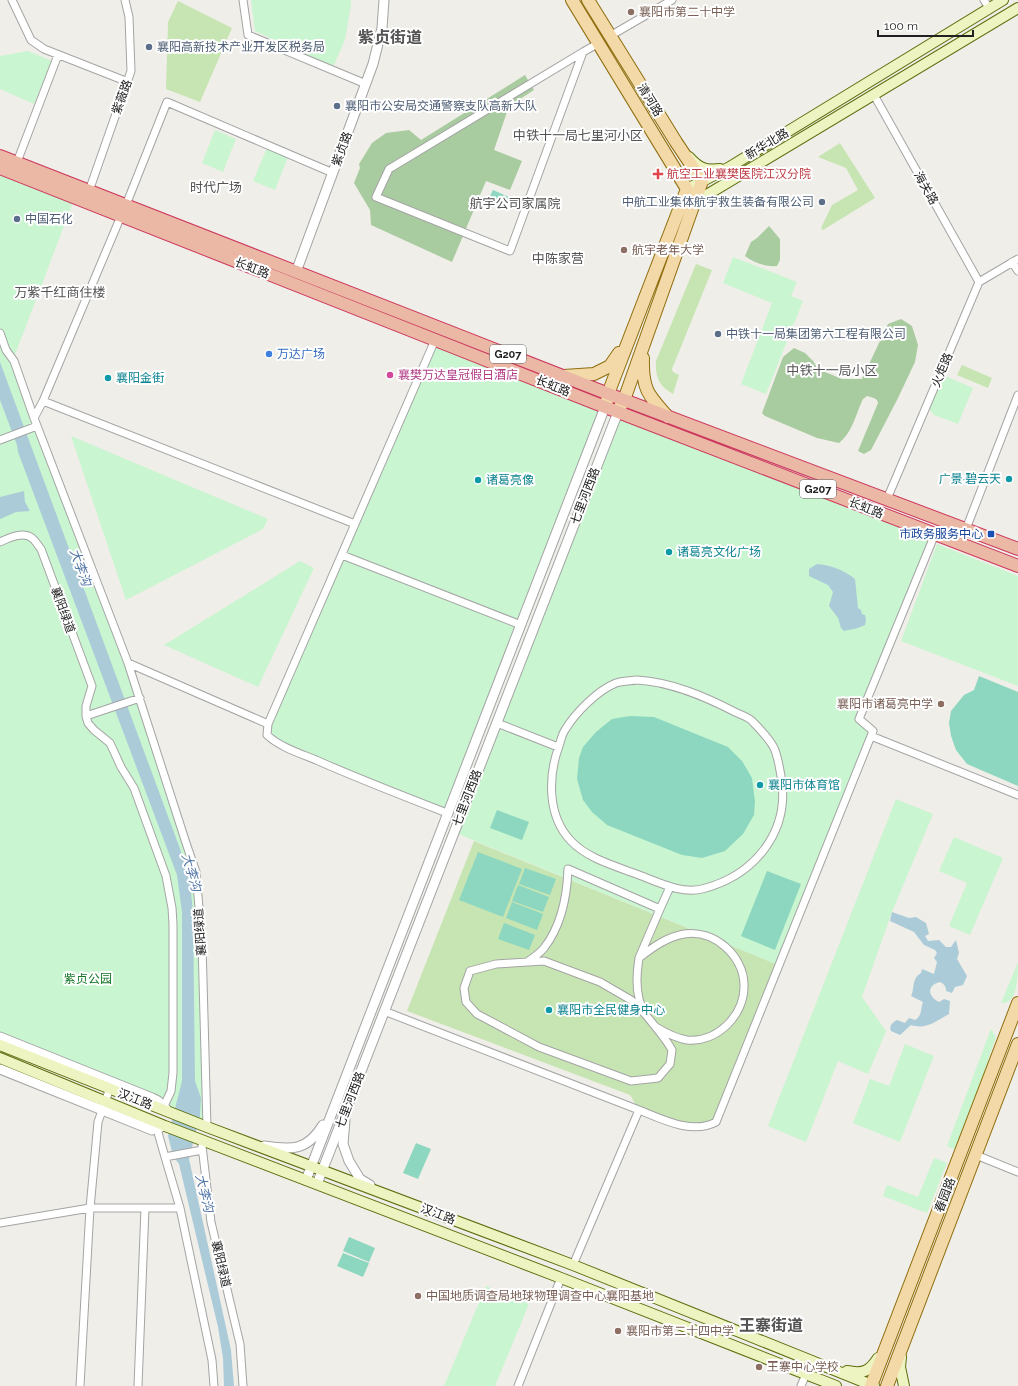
<svg xmlns="http://www.w3.org/2000/svg" width="1018" height="1386" font-family="Raleway,'Noto Sans SC',sans-serif">
<style>
.grass{fill:#c7e5b2}
.forest{fill:#a9cba0}
.park{fill:#c9f5d0}
.pitch{fill:#8dd7c0}
.water{fill:#accbd9}
.lines{fill:none;stroke-linecap:round;stroke-linejoin:round}
.minor-casing{stroke:#a4a4a4;stroke-width:9}
.tertiary-casing{stroke:#a4a4a4;stroke-width:11}
.secondary-casing{stroke:#5d6f0f;stroke-width:12}
.primary-casing{stroke:#8e6e0e;stroke-width:14}
.trunk-casing{stroke:#cc375e;stroke-width:14}
.minor{stroke:#fff;stroke-width:7}
.tertiary{stroke:#fff;stroke-width:9}
.secondary{stroke:#eef4c1;stroke-width:10}
.primary{stroke:#f4d9a8;stroke-width:12}
.trunk{stroke:#eab8a4;stroke-width:12}
.education-dot{fill:#8d6e63;stroke:#fff;stroke-width:1.5}
.service-dot{fill:#5c6f8a;stroke:#fff;stroke-width:1.5}
.health-dot{fill:#e0444e;stroke:#fff;stroke-width:1.5}
.shop-dot{fill:#3f7fe0;stroke:#fff;stroke-width:1.5}
.hotel-dot{fill:#d1479c;stroke:#fff;stroke-width:1.5}
.culture-dot{fill:#0f9aa8;stroke:#fff;stroke-width:1.5}
.transit-dot{fill:#1a4fb4;stroke:#fff;stroke-width:1.5}
.labels{text-anchor:middle;stroke-width:4;stroke-linejoin:round;paint-order:stroke}
.shield{fill:#fff;stroke:#636363;stroke-width:1}
.shield-label{font-size:11px;font-weight:bold;fill:#202020}
.education-label{font-size:12px;fill:#785e54;stroke:#fff;text-anchor:start}
.service-label{font-size:12px;fill:#4e5e75;stroke:#fff;text-anchor:start}
.street-label{font-size:12px;fill:#202020;stroke:#fff}
.health-label{font-size:12px;fill:#be3a42;stroke:#fff;text-anchor:start}
.shop-label{font-size:12px;fill:#366cbe;stroke:#fff;text-anchor:start}
.hotel-label{font-size:12px;fill:#b23c85;stroke:#fff;text-anchor:start}
.culture-label{font-size:12px;fill:#0d838f;stroke:#fff;text-anchor:start}
.transit-label{font-size:12px;fill:#164399;stroke:#fff;text-anchor:end}
.park-label{font-size:12px;fill:#167626;stroke:#fff}
.neighbourhood-label{font-size:13px;fill:#535353;stroke:#fff}
.water-label{font-size:13px;font-style:italic;fill:#5478a8;stroke:#fff}
.district-label{font-size:16px;font-weight:bold;fill:#535353;stroke:#fff}
</style>
<rect width="100%" height="100%" fill="#f0eee8"/>
<path class="grass" d="M178,1L232,28L200,102L166,89L168,22Z
M840,143L875,198L823,230L821,228L832,205L858,190L846,168L818,157Z
M696,264L712,270L672,369L673,372L679,375L673,394C659,386 655,377 656,361Z
M962,365L992,378L988,388L957,375Z
M474,841L776,964L716,1122L694,1128L639,1110L630,1095L407,1011Z"/>
<path class="forest" d="M525,75L534,90L509,106L494,150L522,161L510,190L486,181L452,262L371,225L370,210L354,183L360,168L359,164L372,143L386,133L409,130L421,140Z
M769,226L780,239V260L777,266C766,267 754,263 745,256L751,242L757,238Z
M901,319L912,326L918,345L915,362L897,400L871,450L864,454L858,451L878,403L877,400L874,398L867,396L863,399C856,413 853,432 839,443L817,438L765,416L762,413L783,357L794,348L805,353L813,361L818,369L842,379H862L888,324Z"/>
<path class="park" d="M251,0H351V5L345,40L333,67L255,31Z
M28,51L52,61L34,104L0,89V56Z
M215,130L236,139L223,172L202,163Z
M267,148L288,157L275,190L253,181Z
M0,171L74,200L13,360L128,663L196,872L207,1127L0,1045Z
M733,257L797,282L791,296L803,301L766,394L741,384L772,303L723,283Z
M435,340L605,407L447,813L347,774L267,735L268,724Z
M943,375L973,388L958,424L934,415L929,409Z
M618,412L935,534L859,719L873,731L776,964L451,831Z
M71,436L268,519L263,529L126,600Z
M937,544L1018,576V686L901,641Z
M300,561L314,568L258,687L164,645Z
M896,799L933,814L892,912L862,997L886,1031L868,1074L838,1061L806,1142L768,1126Z
M954,837L1003,858L970,935L949,926L967,883L939,871Z
M1018,962C1018,974 1018,1005 1001,1003Z
M991,1029L996,1037L988,1060L989,1079L961,1152L947,1146Z
M905,1044L934,1056L900,1142L853,1123L870,1079L889,1086Z
M934,1158L947,1163L927,1213L883,1196L887,1185L918,1197Z
M486,1286L529,1304L495,1386H444Z"/>
<path class="pitch" d="M493,190L509,197L505,207L488,200Z
M979,676L1018,692V786L967,764L956,750L951,736L949,723L951,711L964,695L974,690Z
M630,716L654,717L728,747L742,761L752,778L755,802L754,815L743,834L725,851L702,858L682,855L607,825L592,812L583,800L577,779L579,758L583,747L596,732L612,719Z
M497,810L529,822L522,840L490,828Z
M478,852L522,869L503,917L459,900Z
M525,868L556,879L550,895L519,884Z
M767,871L801,884L775,950L741,936Z
M518,885L549,897L543,912L512,901Z
M512,902L543,914L537,930L506,918Z
M504,923L535,935L529,950L498,939Z
M416,1143L431,1149L418,1179L403,1173Z
M349,1237L375,1248L369,1262L343,1251Z
M343,1253L369,1263L363,1277L337,1266Z"/>
<path class="water" d="M0,362L189,873L193,912L195,1081L201,1098L200,1116L189,1159L231,1350L234,1386H224L223,1358L218,1327L179,1164L173,1156L168,1136L182,1081V912L177,875L18,452L17,445L0,400Z
M24,491L25,502L30,511L16,512L0,519V497Z
M817,564C830,565 844,570 855,579L858,608L861,610L862,614L865,615L866,620L865,625L858,628L844,631L841,628L838,618L829,606L833,592L828,585L809,576V569Z
M892,912L909,918L916,917L926,923L929,934L925,936L928,941L939,940L946,947H951L956,940L959,953L957,959L967,976L963,985L955,987L952,993L946,991C946,986 944,984 940,982C927,985 927,996 939,1002L944,999L950,1001L949,1014C936,1021 926,1030 911,1025L900,1035L891,1031C889,1025 892,1023 897,1020L905,1023L909,1018L915,1020C923,1015 920,1009 923,1002L911,996C915,989 911,979 921,973L922,969L934,974L937,962L934,958L937,953L935,950L924,945L914,932L890,921Z"/>
<g class="lines">
<defs>
<path id="minor" d="M12,0L31,40L44,49L128,82
M243,0L248,35L366,84
M984,0L989,8
M610,36L672,0
M583,52L510,251L376,197L389,169L583,52L599,43
M874,95L979,282
M17,162L58,55
M89,191L131,71L129,17L125,0
M126,205L167,102L333,173
M1012,262L1018,271
M0,333L6,350L14,361L34,418L128,663L186,843L196,872L202,943L207,1127
M435,340L268,724L267,735C280,747 299,753 316,760C359,779 403,796 447,813
M43,401L355,524
M34,418L43,401L121,216
M0,440L37,426
M887,499L979,282L1018,259
M966,529L1018,395
M0,542C9,538 23,531 32,538C36,541 38,546 41,549L92,686L86,706V716L88,723L94,730L110,743L121,767L134,788L166,876L172,908L173,924V1073L171,1091L164,1106
M342,555L521,625
M128,663L268,724
M637,680C671,682 704,696 735,712C741,715 749,717 753,722C760,729 768,738 773,746C778,755 779,766 781,776C791,832 754,876 702,889C681,894 658,882 639,875C616,866 588,859 571,841C547,816 548,776 559,746C561,740 562,734 565,730C575,713 598,690 616,683C622,681 630,681 637,680Z
M86,716L140,698
M497,723L558,747
M871,736L1018,795
M660,909L670,887
M527,962C533,958 540,953 544,948C562,925 567,897 568,869L660,909L639,958
M384,1011L639,1110
M645,1014L631,1000L600,982L544,961L496,964L470,971L464,988L466,1002L477,1014L539,1047L631,1081L658,1078L670,1064L672,1050C665,1037 655,1027 646,1015C635,999 636,976 639,958C653,947 667,937 684,934C714,929 744,956 744,985C745,1015 717,1043 687,1040C675,1038 666,1033 656,1027
M157,1129L165,1157
M202,1146L211,1222L240,1344L243,1386
M202,1150L165,1157L180,1208L212,1360L214,1386
M976,1155L1018,1172
M0,1223L90,1208H180
M573,1265L639,1110C662,1119 692,1135 716,1122L873,731L859,719L935,534
M80,1386L90,1208L98,1122L111,1085
M138,1386L145,1208
M518,1386L561,1278
M801,1386L806,1374"/>
<path id="tertiary" d="M296,272L373,64L382,28L384,0
M0,1037L152,1098L158,1101L168,1111
M0,1069L152,1130L165,1126
M345,1120L343,1144L349,1161L360,1179L370,1185
M264,1146C292,1150 307,1151 323,1125
M306,1180L605,407
M317,1184L618,412"/>
<path id="secondary" d="M1003,0L728,168L687,189L695,202L1018,8
M689,157C699,168 705,171 720,169
M0,1045L207,1127L573,1265L874,1386
M0,1058L165,1126L561,1278L836,1386
M901,1357L900,1367L904,1386
M847,1371C863,1374 869,1372 878,1358"/>
<path id="primary" d="M572,0L687,189L611,386L606,404
M588,0L676,142L702,181L624,400L619,409
M643,358C642,389 648,395 668,417
M564,376L594,374L610,366L619,353
M871,1386L1018,1003
M887,1386L1018,1044"/>
<path id="trunk" d="M0,156L624,400L1018,549
M0,168L605,407L1018,566"/>
</defs>
<use href="#minor" class="minor-casing"/>
<use href="#tertiary" class="tertiary-casing"/>
<use href="#secondary" class="secondary-casing"/>
<use href="#primary" class="primary-casing"/>
<use href="#trunk" class="trunk-casing"/>
<use href="#minor" class="minor"/>
<use href="#tertiary" class="tertiary"/>
<use href="#secondary" class="secondary"/>
<use href="#primary" class="primary"/>
<use href="#trunk" class="trunk"/>
</g>
<g class="education-dot">
<circle cx="631" cy="12" r="4"/>
<circle cx="624" cy="250" r="4"/>
<circle cx="941" cy="704" r="4"/>
<circle cx="418" cy="1296" r="4"/>
<circle cx="618" cy="1331" r="4"/>
<circle cx="759" cy="1367" r="4"/>
</g>
<g class="service-dot">
<circle cx="149" cy="47" r="4"/>
<circle cx="337" cy="106" r="4"/>
<circle cx="822" cy="202" r="4"/>
<circle cx="17" cy="219" r="4"/>
<circle cx="718" cy="334" r="4"/>
</g>
<path class="health-dot" d="M656 168h4v4h4v4h-4v4h-4v-4h-4v-4h4z"/>
<circle class="shop-dot" cx="269" cy="354" r="4"/>
<circle class="hotel-dot" cx="390" cy="375" r="4"/>
<g class="culture-dot">
<circle cx="108" cy="378" r="4"/>
<circle cx="1009" cy="479" r="4"/>
<circle cx="478" cy="480" r="4"/>
<circle cx="669" cy="552" r="4"/>
<circle cx="760" cy="785" r="4"/>
<circle cx="549" cy="1010" r="4"/>
</g>
<rect class="transit-dot" x="987" y="530" width="8" height="8" rx="2"/>
<g class="labels">
<g class="shield">
<rect x="490" y="345" width="36" height="18" rx="3"/>
<rect x="800" y="480" width="36" height="18" rx="3"/>
</g>
<g class="shield-label">
<text x="508" y="358">G207</text>
<text x="818" y="493">G207</text>
</g>
<g class="education-label">
<text x="639" y="16">襄阳市第二十中学</text>
<text x="632" y="254">航宇老年大学</text>
<text x="933" y="708" text-anchor="end">襄阳市诸葛亮中学</text>
<text x="426" y="1300">中国地质调查局地球物理调查中心襄阳基地</text>
<text x="626" y="1335">襄阳市第二十四中学</text>
<text x="767" y="1371">王寨中心学校</text>
</g>
<g class="service-label">
<text x="157" y="51">襄阳高新技术产业开发区税务局</text>
<text x="345" y="110">襄阳市公安局交通警察支队高新大队</text>
<text x="814" y="206" text-anchor="end">中航工业集体航宇救生装备有限公司</text>
<text x="25" y="223">中国石化</text>
<text x="726" y="338">中铁十一局集团第六工程有限公司</text>
</g>
<g class="street-label">
<text transform="translate(122 97) rotate(-70)" y="4">紫薇路</text>
<text transform="translate(650 100) rotate(58)" y="4">清河路</text>
<text transform="translate(767 144) rotate(-31)" y="4">新华北路</text>
<text transform="translate(342 149) rotate(-70)" y="4">紫贞路</text>
<text transform="translate(926 188) rotate(61)" y="4">海关路</text>
<text transform="translate(252 268) rotate(21)" y="4">长虹路</text>
<text transform="translate(942 370) rotate(-67)" y="4">火炬路</text>
<text transform="translate(553 386) rotate(22)" y="4">长虹路</text>
<text transform="translate(585 496) rotate(-69)" y="4">七里河西路</text>
<text transform="translate(866 508) rotate(21)" y="4">长虹路</text>
<text transform="translate(63 610) rotate(70)" y="4">襄阳绿道</text>
<text transform="translate(467 798) rotate(-69)" y="4">七里河西路</text>
<text transform="translate(200 932) rotate(-94)" y="4">襄阳绿道</text>
<text transform="translate(135 1099) rotate(21)" y="4">汉江路</text>
<text transform="translate(350 1100) rotate(-69)" y="4">七里河西路</text>
<text transform="translate(945 1195) rotate(-69)" y="4">春园路</text>
<text transform="translate(438 1214) rotate(21)" y="4">汉江路</text>
<text transform="translate(221 1264) rotate(77)" y="4">襄阳绿道</text>
</g>
<g class="health-label">
<text x="667" y="178">航空工业襄樊医院江汉分院</text>
</g>
<g class="shop-label">
<text x="277" y="358">万达广场</text>
</g>
<g class="hotel-label">
<text x="398" y="379">襄樊万达皇冠假日酒店</text>
</g>
<g class="culture-label">
<text x="116" y="382">襄阳金街</text>
<text x="1001" y="483" text-anchor="end">广景·碧云天</text>
<text x="486" y="484">诸葛亮像</text>
<text x="677" y="556">诸葛亮文化广场</text>
<text x="768" y="789">襄阳市体育馆</text>
<text x="557" y="1014">襄阳市全民健身中心</text>
</g>
<g class="transit-label">
<text x="983" y="538">市政务服务中心</text>
</g>
<g class="park-label">
<text x="88" y="983">紫贞公园</text>
</g>
<g class="neighbourhood-label">
<text x="578" y="140">中铁十一局七里河小区</text>
<text x="216" y="192">时代广场</text>
<text x="515" y="208">航宇公司家属院</text>
<text x="558" y="263">中陈家营</text>
<text x="60" y="297">万紫千红商住楼</text>
<text x="832" y="375">中铁十一局小区</text>
</g>
<g class="water-label">
<text transform="translate(81 567) rotate(70)" y="5">大李沟</text>
<text transform="translate(192 872) rotate(74)" y="5">大李沟</text>
<text transform="translate(205 1193) rotate(76)" y="5">大李沟</text>
</g>
<g class="district-label">
<text x="390" y="43">紫贞街道</text>
<text x="771" y="1331">王寨街道</text>
</g>
</g>
<path d="M878 30v6h95v-6" fill="none" stroke="#202020" stroke-width="2"/>
<text x="884" y="30" font-size="12" fill="#202020" stroke="#ffffff" stroke-width="3" paint-order="stroke">100 m</text>
</svg>
